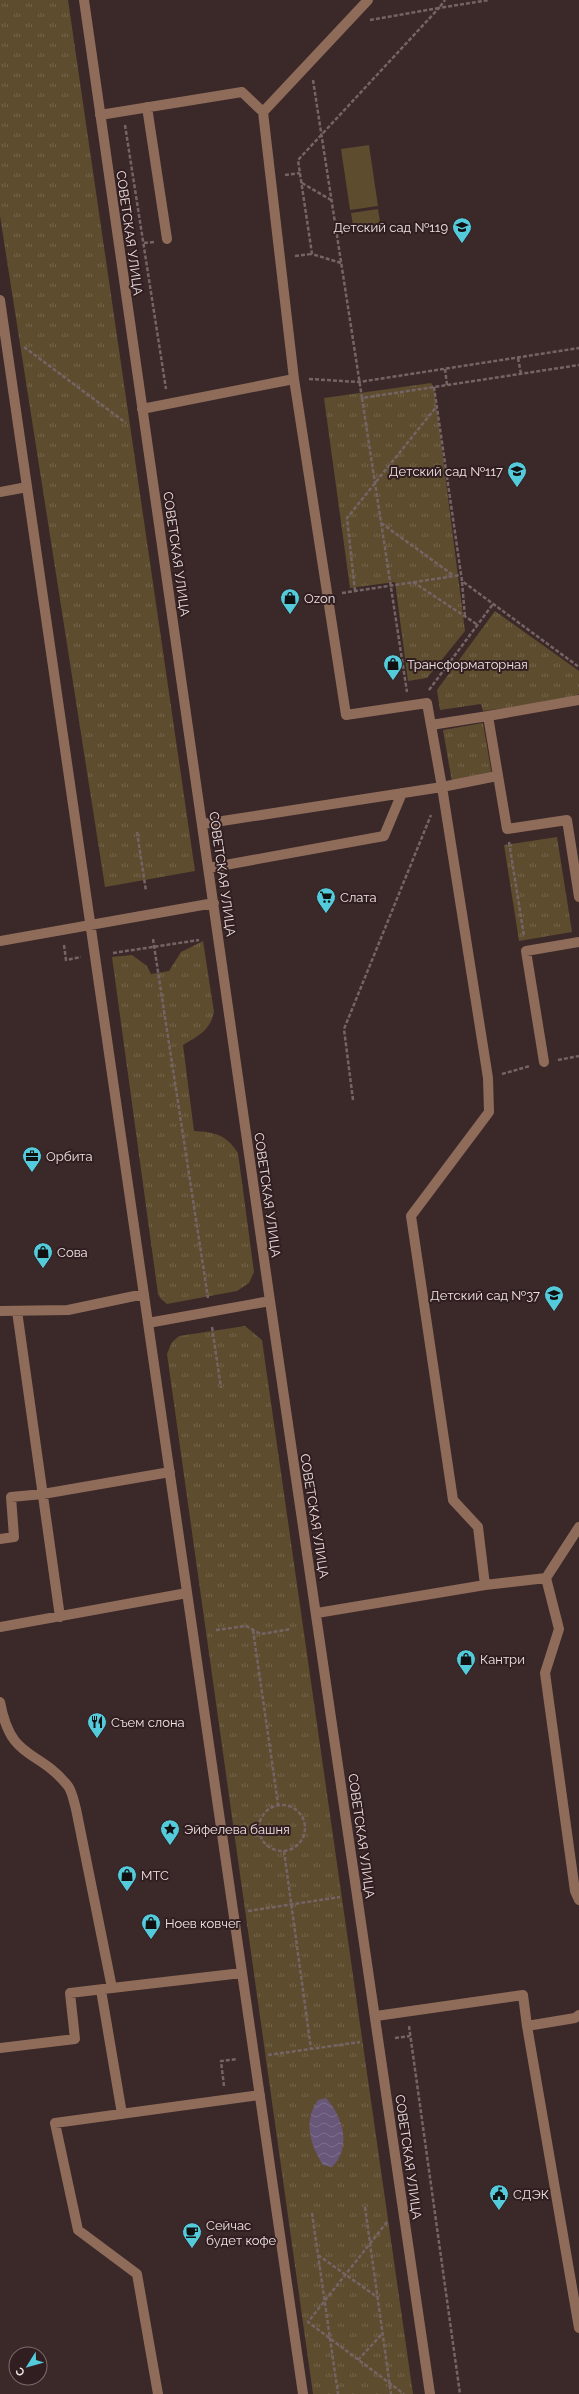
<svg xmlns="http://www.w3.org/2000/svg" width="579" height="2394" font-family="Raleway,sans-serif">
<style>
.grass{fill:url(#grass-tufts)}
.garden{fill:#5d4c2e}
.water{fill:url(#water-waves)}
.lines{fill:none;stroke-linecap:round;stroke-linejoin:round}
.path{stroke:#756465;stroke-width:2.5;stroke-dasharray:4 2;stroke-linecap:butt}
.minor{stroke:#8f6c5a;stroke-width:10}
.labels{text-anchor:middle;stroke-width:4;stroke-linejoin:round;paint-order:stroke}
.poi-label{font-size:13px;fill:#efe2e3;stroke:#311e20;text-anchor:start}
.street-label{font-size:13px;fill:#efe2e3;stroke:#311e20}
</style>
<defs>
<pattern id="grass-tufts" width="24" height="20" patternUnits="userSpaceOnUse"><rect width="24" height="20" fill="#5d4c2e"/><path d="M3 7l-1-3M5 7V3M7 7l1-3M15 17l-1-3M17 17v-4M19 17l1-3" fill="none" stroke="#75664c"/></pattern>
<pattern id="water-waves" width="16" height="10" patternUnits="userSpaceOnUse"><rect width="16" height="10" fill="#69577a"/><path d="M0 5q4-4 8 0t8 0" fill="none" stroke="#7f6f8d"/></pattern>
</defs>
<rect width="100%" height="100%" fill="#3b2829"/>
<path class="grass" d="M0,0H68L195,871L105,887L0,216Z
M431,383L434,387L465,631L427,678L408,681L395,582L350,588L324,398Z
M495,611L579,671V694L570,699L483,711L481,704L440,710L437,690Z
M483,723L493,781L453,788L443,730Z
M557,837L572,932L519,941L504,845Z
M203,941L214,1012C210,1031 198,1036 183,1045L194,1131C214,1132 226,1134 238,1153L254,1272L249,1283L237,1291L167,1304L161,1299L158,1294L112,957L132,955L147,966L151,974L169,971L181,952Z
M245,1326L262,1340L413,2394H313L167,1354L172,1342L179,1336Z"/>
<path class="garden" d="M369,145L378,206L350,210L341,149Z
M378,209L381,227L354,232L351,213Z"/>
<path class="water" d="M326,2098C343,2117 352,2147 332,2167L323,2165C310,2145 303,2121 318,2100Z"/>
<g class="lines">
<path class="path" d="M370,20L439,8L445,0
M313,80L362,398L579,365
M125,125L166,389
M285,175L300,173
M302,183L331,200
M144,243L154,242
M295,256L312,254
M341,263L312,254L298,160L439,8L489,0
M24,347L126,423
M518,358L521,374
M445,369L447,385
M309,379L359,382L579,348
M434,387L462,581L579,667
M362,398L407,692
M381,523L453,575
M413,582L478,625
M462,582L465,617
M355,591L347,518L437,406
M342,593L461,575
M429,690L493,604
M137,832L146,891
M509,842L524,936
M153,939L208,1298
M64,945L66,960L81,957
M113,953L199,940
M558,1060L579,1056
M502,1074L530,1066
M353,1100L344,1029L431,815
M212,1327L221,1388
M216,1630L246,1626L261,1634L291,1629
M253,1630L278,1804
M259 1828a23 23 0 1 1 46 0a23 23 0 1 1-46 0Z
M284,1851L311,2049
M248,1911L340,1897
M409,2026L460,2394
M395,2038L410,2036
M268,2055L360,2042
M224,2086L221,2061L237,2059
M365,2207L391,2394
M312,2213L338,2394
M387,2222L308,2322L404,2394
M318,2255L377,2297
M358,2360L382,2334"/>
<path class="minor" d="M84,0L270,1301L430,2394
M147,107L167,239
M100,115L242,92L263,112
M0,300L303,2394
M294,379L263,112L368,0
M142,409L294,379L346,715L427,703L442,787L497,776
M0,492L27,487
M488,716L579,700
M431,725L488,716L507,829L567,820L579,897
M203,824L442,787L488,1078L489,1112L411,1216L453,1500L478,1527L485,1585
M209,868L384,836L402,793
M0,941L214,903
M544,1062L526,951L579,942
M0,1311L68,1310L144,1294
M17,1311L60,1617
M148,1323L270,1301
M0,1539L14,1537L11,1497L43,1494L170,1472
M546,1578L579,1527
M317,1613L485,1585L546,1578L559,1629L545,1673L575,1891L579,1900
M0,1627L187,1593
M0,1702C11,1762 38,1748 68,1786C72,1791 74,1802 76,1809L112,1988L242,1973
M101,1990L122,2114
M376,2016L523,1995L527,2026L575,2018L579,2015
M527,2026L579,2328
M0,2048L75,2039L70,1993L112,1988
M158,2394L137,2274L78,2230L55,2123L260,2095"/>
</g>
<defs>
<symbol id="school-pin" viewBox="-11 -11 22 30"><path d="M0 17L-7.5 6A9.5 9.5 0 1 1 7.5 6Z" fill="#53cbda" stroke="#311e20"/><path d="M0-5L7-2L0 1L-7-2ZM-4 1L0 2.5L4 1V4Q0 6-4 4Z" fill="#111"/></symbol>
<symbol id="shop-pin" viewBox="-11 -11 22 30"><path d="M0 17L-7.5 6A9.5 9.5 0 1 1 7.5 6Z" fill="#53cbda" stroke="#311e20"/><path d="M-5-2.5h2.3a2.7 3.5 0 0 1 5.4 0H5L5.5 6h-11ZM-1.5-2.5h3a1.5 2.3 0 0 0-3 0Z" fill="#111"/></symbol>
<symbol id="supermarket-pin" viewBox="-11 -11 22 30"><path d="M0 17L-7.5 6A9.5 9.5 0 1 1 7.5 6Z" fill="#53cbda" stroke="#311e20"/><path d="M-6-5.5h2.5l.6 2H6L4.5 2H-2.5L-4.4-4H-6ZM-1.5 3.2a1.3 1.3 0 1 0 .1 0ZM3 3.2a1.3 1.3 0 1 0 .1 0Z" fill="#111"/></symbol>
<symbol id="office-pin" viewBox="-11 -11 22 30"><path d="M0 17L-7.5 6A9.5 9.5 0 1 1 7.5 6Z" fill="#53cbda" stroke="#311e20"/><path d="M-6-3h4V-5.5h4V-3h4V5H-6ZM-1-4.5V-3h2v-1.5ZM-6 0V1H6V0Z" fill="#111"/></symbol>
<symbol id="restaurant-pin" viewBox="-11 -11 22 30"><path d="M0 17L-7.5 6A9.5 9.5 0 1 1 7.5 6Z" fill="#53cbda" stroke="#311e20"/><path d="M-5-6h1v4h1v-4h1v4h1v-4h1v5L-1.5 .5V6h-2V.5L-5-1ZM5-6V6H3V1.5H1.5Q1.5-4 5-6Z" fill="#111"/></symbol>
<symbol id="sight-pin" viewBox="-11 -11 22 30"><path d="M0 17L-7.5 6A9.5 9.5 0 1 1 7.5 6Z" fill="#53cbda" stroke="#311e20"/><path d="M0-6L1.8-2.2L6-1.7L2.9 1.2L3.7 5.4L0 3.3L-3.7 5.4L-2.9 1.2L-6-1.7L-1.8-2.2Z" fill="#111"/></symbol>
<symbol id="civic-pin" viewBox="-11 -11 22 30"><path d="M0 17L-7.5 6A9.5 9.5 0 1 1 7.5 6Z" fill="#53cbda" stroke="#311e20"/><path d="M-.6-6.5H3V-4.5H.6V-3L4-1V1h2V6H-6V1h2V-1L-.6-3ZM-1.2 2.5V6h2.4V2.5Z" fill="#111"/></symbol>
<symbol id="cafe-pin" viewBox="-11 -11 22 30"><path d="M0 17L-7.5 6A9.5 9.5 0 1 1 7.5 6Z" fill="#53cbda" stroke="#311e20"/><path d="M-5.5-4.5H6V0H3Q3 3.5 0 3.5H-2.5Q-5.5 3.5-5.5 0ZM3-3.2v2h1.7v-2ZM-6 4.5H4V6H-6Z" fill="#111"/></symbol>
</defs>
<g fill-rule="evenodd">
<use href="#school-pin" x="451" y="216" width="22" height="30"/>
<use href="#school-pin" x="506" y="460" width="22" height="30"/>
<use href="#shop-pin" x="279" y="587" width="22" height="30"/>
<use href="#shop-pin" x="382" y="653" width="22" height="30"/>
<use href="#supermarket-pin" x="315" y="886" width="22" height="30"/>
<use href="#office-pin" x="21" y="1145" width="22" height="30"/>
<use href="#shop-pin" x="32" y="1241" width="22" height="30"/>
<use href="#school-pin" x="543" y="1284" width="22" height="30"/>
<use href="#shop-pin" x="455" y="1648" width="22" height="30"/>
<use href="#restaurant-pin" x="86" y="1711" width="22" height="30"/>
<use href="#sight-pin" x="159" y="1818" width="22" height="30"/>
<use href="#shop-pin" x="116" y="1864" width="22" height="30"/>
<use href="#shop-pin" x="140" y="1912" width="22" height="30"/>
<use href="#civic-pin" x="488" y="2183" width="22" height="30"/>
<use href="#cafe-pin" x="181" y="2221" width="22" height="30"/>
</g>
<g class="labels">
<g class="poi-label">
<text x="448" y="232" text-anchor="end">Детский сад №119</text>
<text x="503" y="476" text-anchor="end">Детский сад №117</text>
<text x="304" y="603">Ozon</text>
<text x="407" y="669">Трансформаторная</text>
<text x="340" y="902">Слата</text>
<text x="46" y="1161">Орбита</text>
<text x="57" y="1257">Сова</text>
<text x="540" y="1300" text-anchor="end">Детский сад №37</text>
<text x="480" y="1664">Кантри</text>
<text x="111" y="1727">Съем слона</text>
<text x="184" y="1834">Эйфелева башня</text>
<text x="141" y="1880">МТС</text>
<text x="165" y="1928">Ноев ковчег</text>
<text x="513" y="2199">СДЭК</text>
<text x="206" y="2230">Сейчас<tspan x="206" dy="15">будет кофе</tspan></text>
</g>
<g class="street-label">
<text transform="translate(130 233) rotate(82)" y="5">СОВЕТСКАЯ УЛИЦА</text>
<text transform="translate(177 554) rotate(82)" y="5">СОВЕТСКАЯ УЛИЦА</text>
<text transform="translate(223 874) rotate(82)" y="5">СОВЕТСКАЯ УЛИЦА</text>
<text transform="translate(268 1195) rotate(82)" y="5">СОВЕТСКАЯ УЛИЦА</text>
<text transform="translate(315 1516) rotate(81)" y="5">СОВЕТСКАЯ УЛИЦА</text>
<text transform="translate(362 1836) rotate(82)" y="5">СОВЕТСКАЯ УЛИЦА</text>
<text transform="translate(409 2157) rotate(82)" y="5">СОВЕТСКАЯ УЛИЦА</text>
</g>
</g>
<g transform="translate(28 2366) rotate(233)"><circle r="19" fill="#311e20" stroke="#7d6c6e"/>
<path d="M0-3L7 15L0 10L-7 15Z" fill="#53cbda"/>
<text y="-6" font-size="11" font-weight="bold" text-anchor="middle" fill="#efe2e3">С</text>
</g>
</svg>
